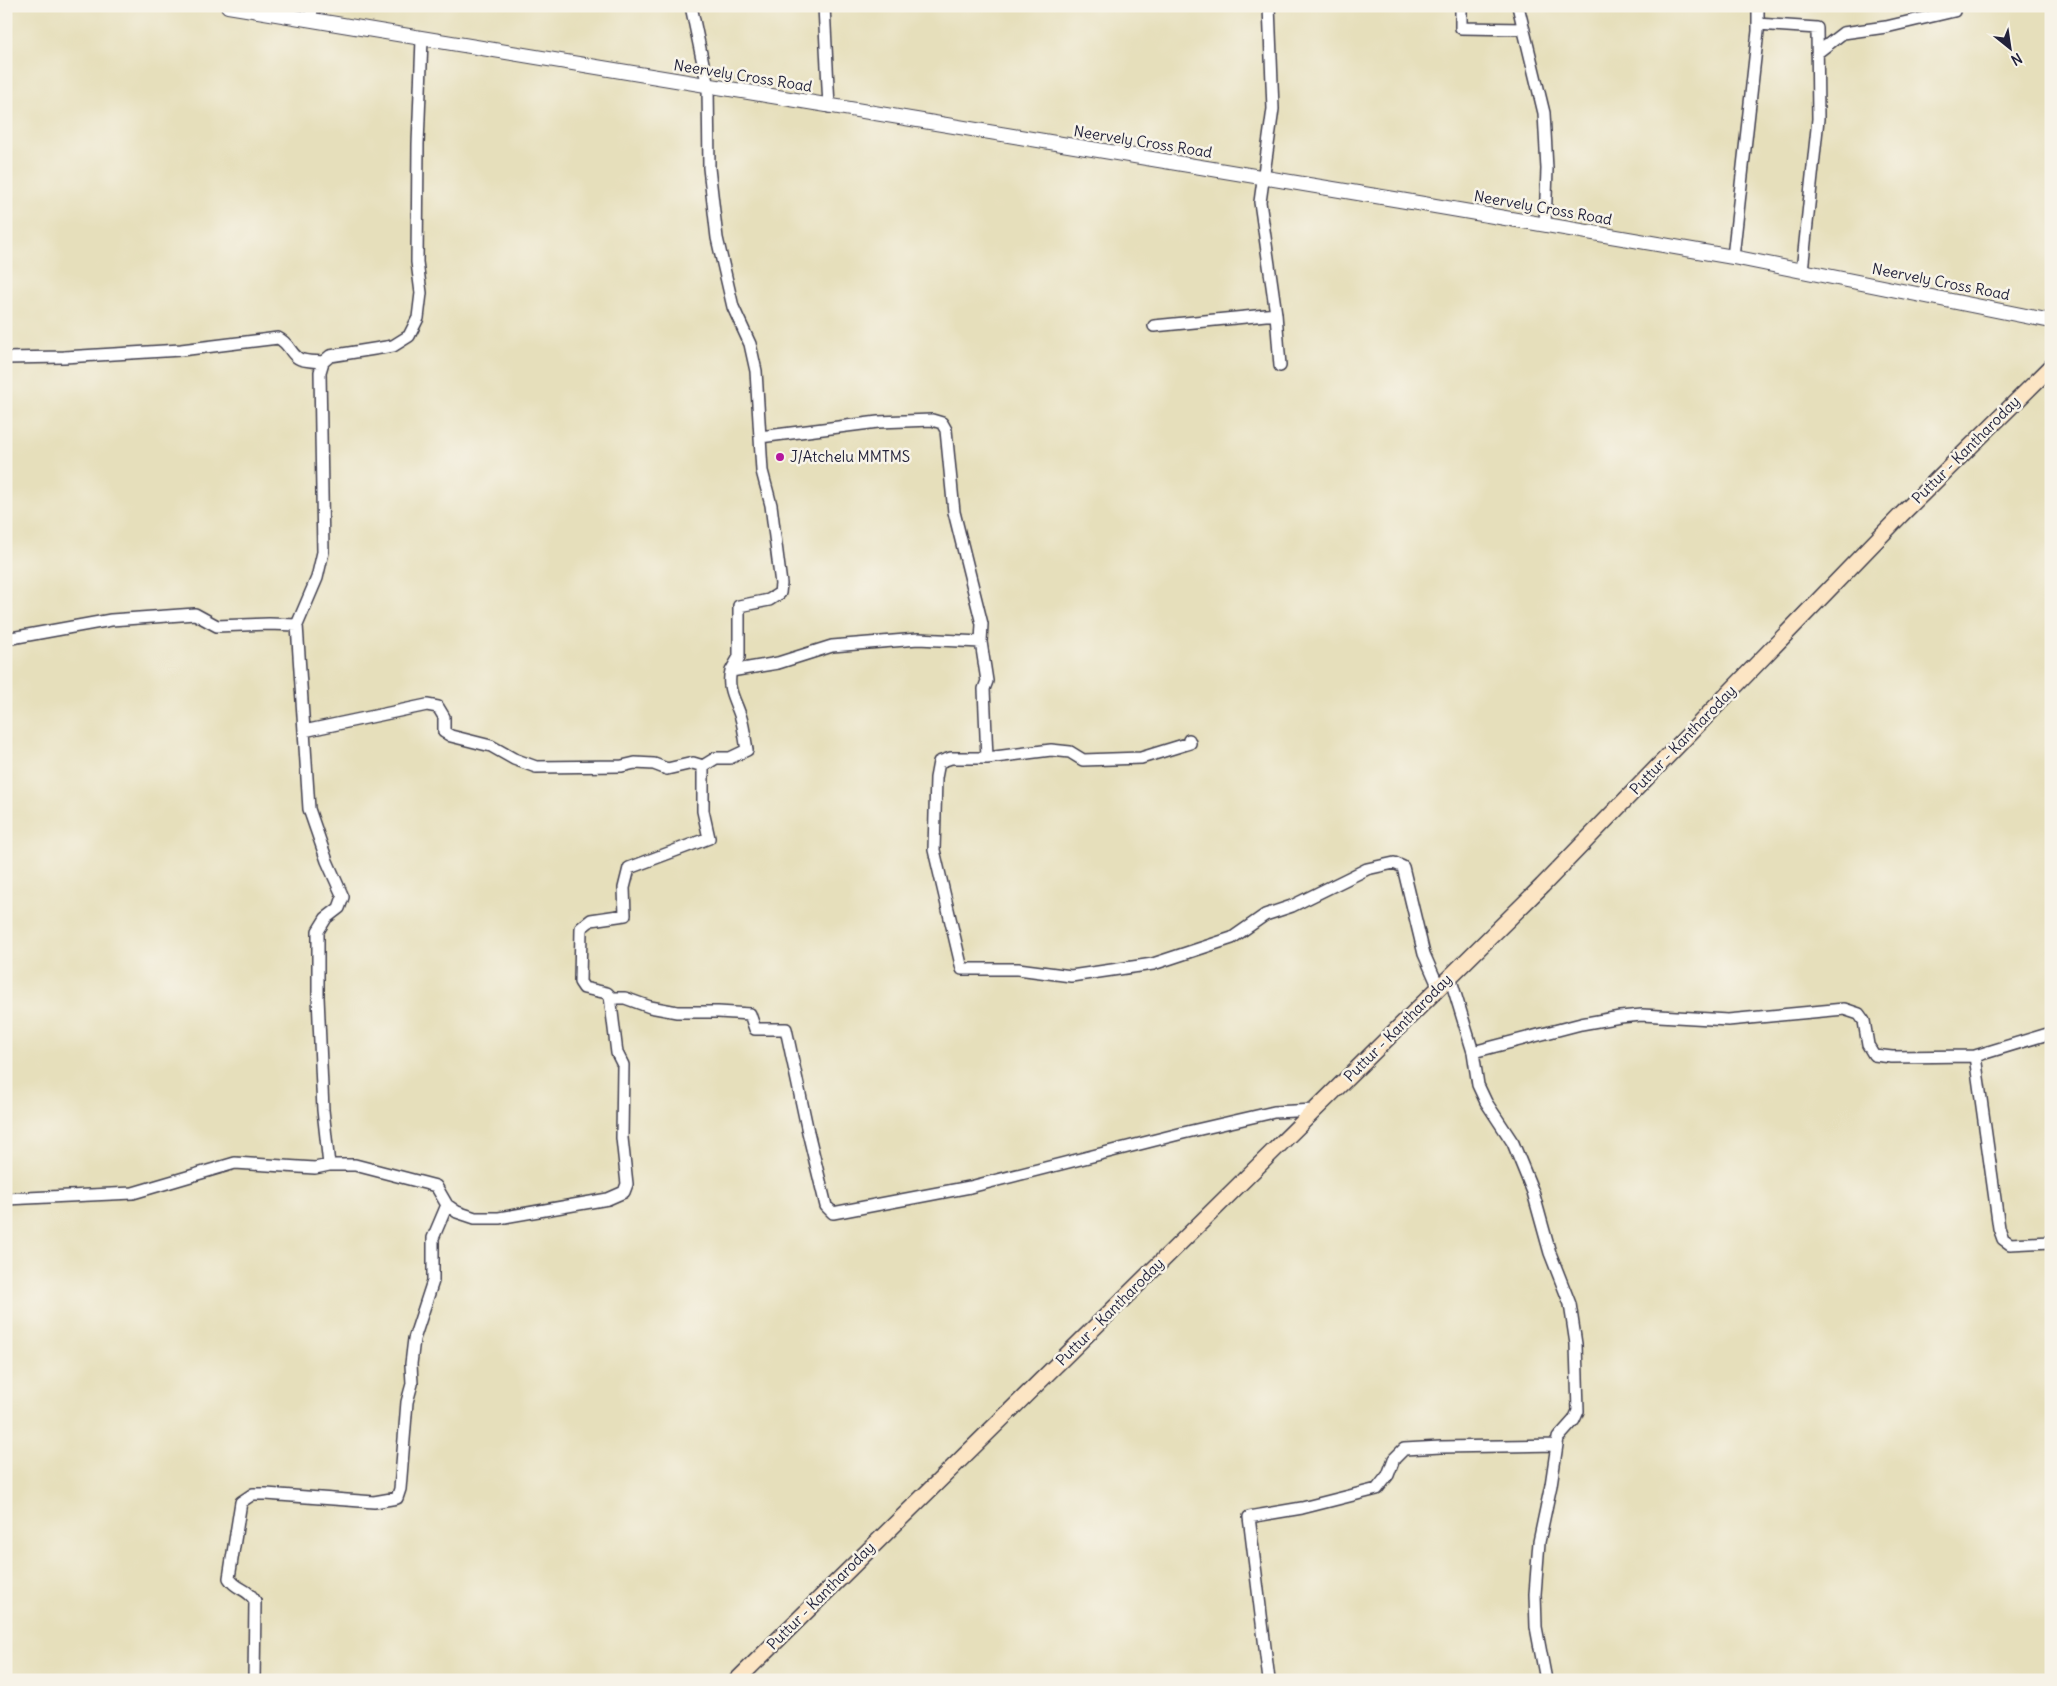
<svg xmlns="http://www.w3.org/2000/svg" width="2057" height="1686" font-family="Delius,sans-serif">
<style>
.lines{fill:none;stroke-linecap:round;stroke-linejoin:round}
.minor-casing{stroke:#3f3e4e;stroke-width:14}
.tertiary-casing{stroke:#3f3e4e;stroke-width:16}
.secondary-casing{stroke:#3f3e4e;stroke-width:18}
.minor{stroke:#fff;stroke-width:11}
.tertiary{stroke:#fff;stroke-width:14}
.secondary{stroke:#fce5c4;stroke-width:15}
.poi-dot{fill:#b5179e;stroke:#f7f3e8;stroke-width:2}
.labels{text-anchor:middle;stroke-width:5;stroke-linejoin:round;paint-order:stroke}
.street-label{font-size:15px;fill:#22223b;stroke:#f7f3e8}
.poi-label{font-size:15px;fill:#22223b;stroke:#f7f3e8;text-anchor:start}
</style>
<rect width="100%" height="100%" fill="#f7f3e8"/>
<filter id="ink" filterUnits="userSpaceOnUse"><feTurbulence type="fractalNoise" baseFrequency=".02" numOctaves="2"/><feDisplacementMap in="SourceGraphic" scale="10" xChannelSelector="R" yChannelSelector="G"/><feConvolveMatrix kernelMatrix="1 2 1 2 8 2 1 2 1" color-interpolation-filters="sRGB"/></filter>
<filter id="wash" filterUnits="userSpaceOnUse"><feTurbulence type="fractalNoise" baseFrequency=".0096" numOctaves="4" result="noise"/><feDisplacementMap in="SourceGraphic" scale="20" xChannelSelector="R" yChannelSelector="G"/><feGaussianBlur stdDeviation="1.12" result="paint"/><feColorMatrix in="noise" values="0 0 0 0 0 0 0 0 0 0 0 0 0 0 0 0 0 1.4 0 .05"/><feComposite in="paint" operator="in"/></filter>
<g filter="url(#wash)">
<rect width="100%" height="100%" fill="#e6dfbb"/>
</g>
<g filter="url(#ink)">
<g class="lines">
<defs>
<path id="minor" d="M691,6L708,87L709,168L717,238L733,307L750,344L756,371L762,471L771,505L781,584L780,593L769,600L739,606V657L731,671
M824,6L829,107
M1269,6L1273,109L1260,202L1276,314L1280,366
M1461,6V28L1524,29
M1518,6L1544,113L1547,169L1545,225
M311,20L312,6
M1758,24L1817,28L1818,119L1802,271
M1817,53L1843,33L1886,27L1954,11V6
M1733,257L1758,31V6
M1154,326L1276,314
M6,358L64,357L181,350L278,338C290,344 289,352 298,358C304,362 316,361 323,362
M760,437L878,422L932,420L942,423L946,430L954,512L982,624L981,642L987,681L984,689L987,758
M6,639L111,620L195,614L217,626L269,624L297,625
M304,731L427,705L438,707L444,717V732L451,736L491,746L514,759L536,767L622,766L635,763L654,764L667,769L693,763L703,766L716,758H730L747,750C745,739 744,728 741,718C736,701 726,689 731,671L778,663L832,646L918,639L981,642
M1189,740L1190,743L1141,758L1083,760L1070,752L1051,750L987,758H951L939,762L936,778L934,850L962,969H1018L1071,976L1153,964L1232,938L1265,915L1292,906L1367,869L1394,863L1403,867L1424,954L1439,988
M1450,977L1473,1052L1478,1085L1486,1102L1513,1143L1533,1192L1550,1253L1570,1304L1576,1344L1578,1411L1574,1420L1558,1438L1551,1485L1539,1542L1535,1594L1536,1627L1546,1680
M611,998H625L650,1007L677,1012H718L750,1014L755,1029H786L808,1132L826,1206L833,1213L970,1187L1183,1133L1274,1112L1315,1110
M1473,1052L1581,1024L1620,1017L1642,1015L1728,1020L1844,1009L1859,1014L1864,1021L1868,1045L1874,1055L1892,1057L1975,1056L2051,1033
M1975,1056L1999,1228L2003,1239L2010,1244L2051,1242
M329,1165L323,1110L318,997V931L326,918L339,908L343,897L327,861L309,809L304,731L297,625L317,578L323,552L320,372L323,362L330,356L393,346L409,336L418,318L421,293L417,262L418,144L422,39
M6,1199L133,1193L235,1163L315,1168L329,1165H355L436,1186L447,1205L433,1238V1281L414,1339L411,1364L412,1384L407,1402L400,1489L397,1498L374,1502L266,1494H253L241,1502L229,1578C237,1591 247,1587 255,1601L254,1680
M447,1205L457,1212L475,1218H499L608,1199L624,1192L627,1184L622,1138L623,1065L617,1053L610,996L607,993L584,988L580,982L581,928L591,920L625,915L624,888L629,868L709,838L703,811V766
M1269,1680L1249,1517L1302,1508L1377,1489L1388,1475L1394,1459L1404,1449L1441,1447L1556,1445"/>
<path id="tertiary" d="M228,6L1400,200L1733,257L2051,321"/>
<path id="secondary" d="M737,1680L1542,886L1901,515L2051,367"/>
</defs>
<use href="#minor" class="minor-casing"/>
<use href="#tertiary" class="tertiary-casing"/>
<use href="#secondary" class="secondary-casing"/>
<use href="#minor" class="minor"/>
<use href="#tertiary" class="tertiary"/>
<use href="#secondary" class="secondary"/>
</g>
</g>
<circle class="poi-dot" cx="780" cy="457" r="5"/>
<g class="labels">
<g class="street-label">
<text transform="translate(743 76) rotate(9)" y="5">Neervely Cross Road</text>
<text transform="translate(1143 142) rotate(9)" y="5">Neervely Cross Road</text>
<text transform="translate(1543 208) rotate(10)" y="5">Neervely Cross Road</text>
<text transform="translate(1941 282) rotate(11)" y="5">Neervely Cross Road</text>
<text transform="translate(1966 450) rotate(-45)" y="5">Puttur - Kantharoday</text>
<text transform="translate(1683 740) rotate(-46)" y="5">Puttur - Kantharoday</text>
<text transform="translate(1398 1028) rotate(-45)" y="5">Puttur - Kantharoday</text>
<text transform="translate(1110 1312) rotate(-45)" y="5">Puttur - Kantharoday</text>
<text transform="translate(821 1596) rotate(-45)" y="5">Puttur - Kantharoday</text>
</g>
<g class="poi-label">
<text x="790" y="462">J/Atchelu MMTMS</text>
</g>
</g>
<rect width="2057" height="1686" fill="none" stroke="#f7f3e8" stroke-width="25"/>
<g transform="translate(2010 48) rotate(150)" stroke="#f7f3e8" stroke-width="4" paint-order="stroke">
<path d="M0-4L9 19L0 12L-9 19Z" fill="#22223b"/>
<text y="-8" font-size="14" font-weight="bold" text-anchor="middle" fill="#22223b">N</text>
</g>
</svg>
